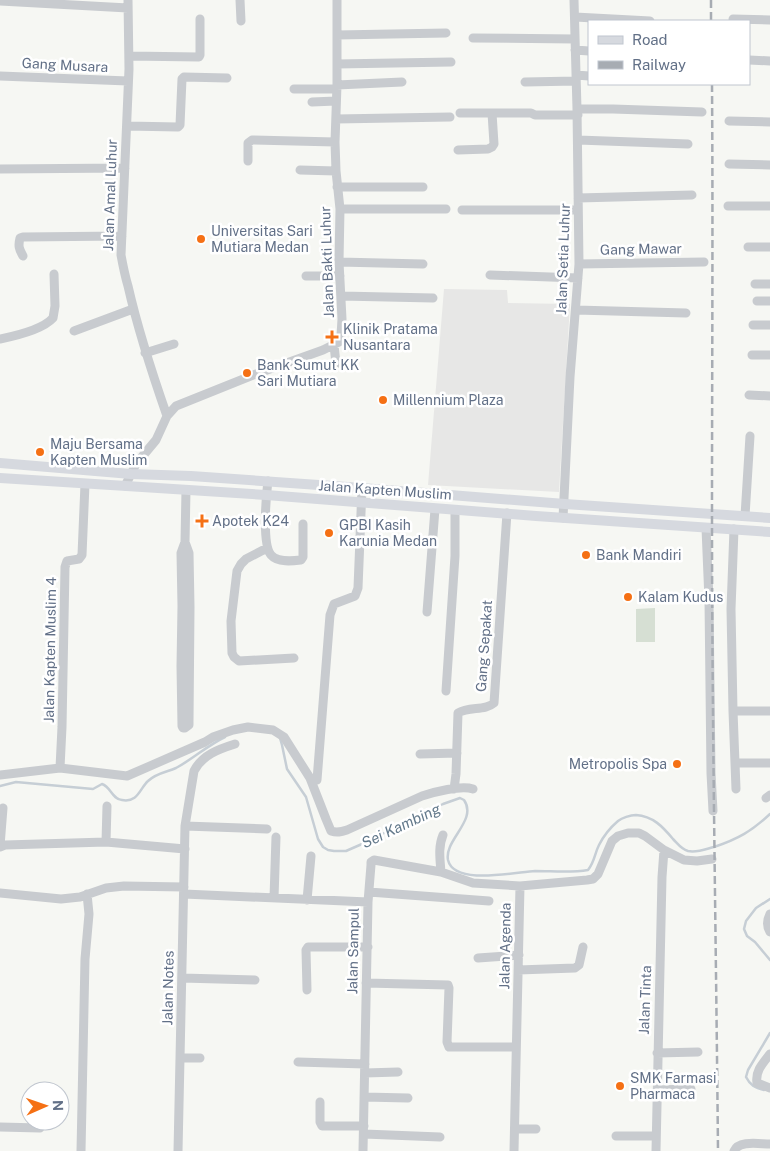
<svg xmlns="http://www.w3.org/2000/svg" width="770" height="1151" font-family="'Public Sans',sans-serif">
<style>
.built{fill:#e7e7e6}
.park{fill:#d6dfd3}
.lines{fill:none;stroke-linecap:round;stroke-linejoin:round}
.stream{stroke:#c6ced5;stroke-width:2.5}
.minor{stroke:#c8cbcf;stroke-width:9}
.major{stroke:#d6d9df;stroke-width:10}
.rail{stroke:#a7acb3;stroke-width:2.5;stroke-dasharray:8 4;stroke-linecap:butt}
.poi-dot{fill:#f57014;stroke:#fff;stroke-width:2}
.labels{text-anchor:middle;stroke-width:5;stroke-linejoin:round;paint-order:stroke}
.street-label{font-size:14px;fill:#627087;stroke:#fff}
.poi-label{font-size:14px;fill:#627087;stroke:#fff;text-anchor:start}
.water-label{font-size:15px;font-style:italic;fill:#63798b;stroke:#fff}
</style>
<rect width="100%" height="100%" fill="#f6f7f3"/>
<path class="built" d="M444,289L507,290L508,303L570,304L559,492L428,485Z"/>
<path class="park" d="M655,608V642H636V609Z"/>
<g class="lines">
<path class="stream" d="M280,738L282,745L287,769L306,797L318,839L323,847L328,850L334,851H346L362,844L443,804L460,798L464,800C478,820 444,840 448,860C454,886 516,872 535,871C553,871 571,873 588,870C595,861 594,855 599,845C603,837 611,827 618,821C622,818 630,815 636,815C653,816 663,827 673,839C678,844 681,849 688,851C697,853 706,849 714,847C738,839 752,831 770,814
M0,786L16,782L93,789L102,784C111,787 112,799 122,800C138,803 140,788 148,781C156,773 167,772 176,768C193,759 208,745 225,737
M770,899L756,908L746,921L744,929L747,936L755,942L770,960
M764,1090C755,1088 750,1085 746,1077L748,1070L770,1033"/>
<path class="minor" d="M128,0L129,69L121,255C123,266 125,276 128,286C138,330 152,373 167,416
M240,0L241,21
M0,1L128,8
M575,17L650,21
M733,19L770,20
M337,35L446,33
M473,38L575,39
M575,50L589,51
M129,56L199,57L200,55V19
M749,60L770,61
M337,64L451,62
M576,75L589,76
M0,76L128,81
M525,82L576,81
M337,85L402,82
M294,89H337
M312,102L336,101
M577,109H613L702,112
M460,113H531L535,115H578
M336,119L450,117
M729,121L770,122
M127,126L178,127L180,125L182,79L184,77L227,78
M578,140L688,144
M458,150L488,149L492,147L494,144L492,113
M248,161V143L252,140L335,142
M729,164L770,165
M0,169L125,168
M300,170L336,171
M337,187H423
M578,198L692,195
M728,206H770
M340,209H446
M462,210H578
M748,247H770
M23,256C19,249 18,246 20,238L23,237L122,236
M339,262L423,264
M579,264L704,262
M490,275L578,278
M306,276H340
M755,284H770
M341,296L433,298
M757,301H770
M576,310L686,313
M753,325H770
M74,331L133,309
M0,339C15,336 42,330 53,318L55,306L54,274
M334,345L336,364
M145,353L174,344
M752,355H770
M749,395L770,396
M268,481C266,496 262,545 271,555C278,563 293,561 301,560L303,557V524
M125,486L136,464L156,440L167,416L176,406L256,374L323,350L339,342L341,336L342,319L339,262L340,209L336,171L335,142L337,85V0
M745,516L750,436
M563,518L570,377L579,264L577,109L576,73L574,0
M706,528L709,600L711,773L713,811
M734,529L731,609L733,711H770
M185,542L189,553L190,607L189,721V725L185,728H183L182,726L181,666L182,606L181,553L185,542L186,490
M267,548L246,559L241,564L237,571L231,621L232,653L234,657L239,661L294,658
M427,612L435,509
M446,691L455,556V510
M733,711L736,789
M420,754L457,753
M735,763H770
M60,768L62,727L65,567L67,561L79,559L82,555L85,484
M0,775L60,768L127,776L205,742L213,737L233,730L248,727L273,730L284,737L310,778L326,819L331,831C337,833 341,832 347,830L422,796C434,792 461,785 473,789
M317,780L330,615L334,604L355,596L358,588L362,488
M454,789L456,774L458,713C469,706 485,711 494,703L507,513
M766,798L770,795
M185,826L267,829
M106,842L107,806
M0,846L3,808
M0,847L5,845L106,842L185,849
M441,872L473,883L520,886L587,880L593,879L598,874L612,841L618,836L628,833H639L645,836L664,850L684,860L697,861L712,859
M369,892L489,901
M0,893L61,899L80,897L106,888L124,886L184,887
M184,894L368,902
M274,898L276,837
M307,900L311,856
M770,914C767,920 767,927 770,932
M478,958L519,955
M518,970L575,968L579,965L583,947
M182,978L255,980
M366,983L448,985L449,988L447,1042L449,1047H516
M307,990L306,950L308,947H368
M657,1053L698,1052
M770,1054C763,1063 755,1071 757,1083L770,1088
M180,1058H200
M298,1062L365,1064
M365,1073L398,1072
M657,1090L691,1089
M364,1097L408,1098
M320,1102V1122L322,1126H364
M0,1127L40,1128
M515,1129H536
M364,1134L440,1137
M616,1136H656
M81,1151L85,959L89,914L87,894
M178,1151L185,826L194,771C202,755 219,749 235,744
M363,1151L368,902L371,865V862L374,860L441,872C440,859 438,847 443,835
M514,1151L520,886
M656,1151L662,877L664,850
M734,1151C739,1140 759,1144 770,1144"/>
<path class="major" d="M0,463L131,474L191,476L362,488L565,504L770,518
M0,478L266,495L536,516L770,532"/>
<path class="rail" d="M711,0V21
M712,84C713,227 712,370 712,513C712,726 716,938 718,1151"/>
</g>
<g class="poi-dot">
<circle cx="201" cy="239" r="5"/>
<path d="M329.5 329.5h5v5h5v5h-5v5h-5v-5h-5v-5h5z"/>
<circle cx="247" cy="373" r="5"/>
<circle cx="383" cy="400" r="5"/>
<circle cx="40" cy="452" r="5"/>
<path d="M199.5 513.5h5v5h5v5h-5v5h-5v-5h-5v-5h5z"/>
<circle cx="329" cy="533" r="5"/>
<circle cx="586" cy="555" r="5"/>
<circle cx="628" cy="597" r="5"/>
<circle cx="677" cy="764" r="5"/>
<circle cx="620" cy="1086" r="5"/>
</g>
<g class="labels">
<g class="street-label">
<text transform="translate(65 65) rotate(3)" y="5">Gang Musara</text>
<text transform="translate(110 195) rotate(-88)" y="5">Jalan Amal Luhur</text>
<text transform="translate(641 249) rotate(-1)" y="5">Gang Mawar</text>
<text transform="translate(563 259) rotate(-88)" y="5">Jalan Setia Luhur</text>
<text transform="translate(327 262) rotate(-92)" y="5">Jalan Bakti Luhur</text>
<text transform="translate(385 490) rotate(4)" y="5">Jalan Kapten Muslim</text>
<text transform="translate(484 646) rotate(-86)" y="5">Gang Sepakat</text>
<text transform="translate(50 650) rotate(-89)" y="5">Jalan Kapten Muslim 4</text>
<text transform="translate(505 946) rotate(-89)" y="5">Jalan Agenda</text>
<text transform="translate(353 951) rotate(-89)" y="5">Jalan Sampul</text>
<text transform="translate(168 988) rotate(-89)" y="5">Jalan Notes</text>
<text transform="translate(645 1000) rotate(-88)" y="5">Jalan Tinta</text>
</g>
<g class="poi-label">
<text x="211" y="236">Universitas Sari<tspan x="211" dy="16">Mutiara Medan</tspan></text>
<text x="343" y="334">Klinik Pratama<tspan x="343" dy="16">Nusantara</tspan></text>
<text x="257" y="370">Bank Sumut KK<tspan x="257" dy="16">Sari Mutiara</tspan></text>
<text x="393" y="405">Millennium Plaza</text>
<text x="50" y="449">Maju Bersama<tspan x="50" dy="16">Kapten Muslim</tspan></text>
<text x="212" y="526">Apotek K24</text>
<text x="339" y="530">GPBI Kasih<tspan x="339" dy="16">Karunia Medan</tspan></text>
<text x="596" y="560">Bank Mandiri</text>
<text x="638" y="602">Kalam Kudus</text>
<text x="667" y="769" text-anchor="end">Metropolis Spa</text>
<text x="630" y="1083">SMK Farmasi<tspan x="630" dy="16">Pharmaca</tspan></text>
</g>
<g class="water-label">
<text transform="translate(401 826) rotate(-25)" y="5">Sei Kambing</text>
</g>
</g>
<rect x="588" y="20" width="162" height="65" fill="#ffffff" stroke="#c0c6cf"/>
<rect x="598" y="36" width="25" height="8" fill="#d6d9df" stroke="#c0c6cf"/>
<text x="632" y="45" font-size="15" fill="#627087">Road</text>
<rect x="598" y="61" width="25" height="8" fill="#a7acb3" stroke="#c0c6cf"/>
<text x="632" y="70" font-size="15" fill="#627087">Railway</text>
<g transform="translate(45 1106) rotate(88)"><circle r="24" fill="#ffffff" stroke="#c0c6cf"/>
<path d="M0-4L9 19L0 12L-9 19Z" fill="#f57014"/>
<text y="-8" font-size="14" font-weight="bold" text-anchor="middle" fill="#627087">N</text>
</g>
</svg>
